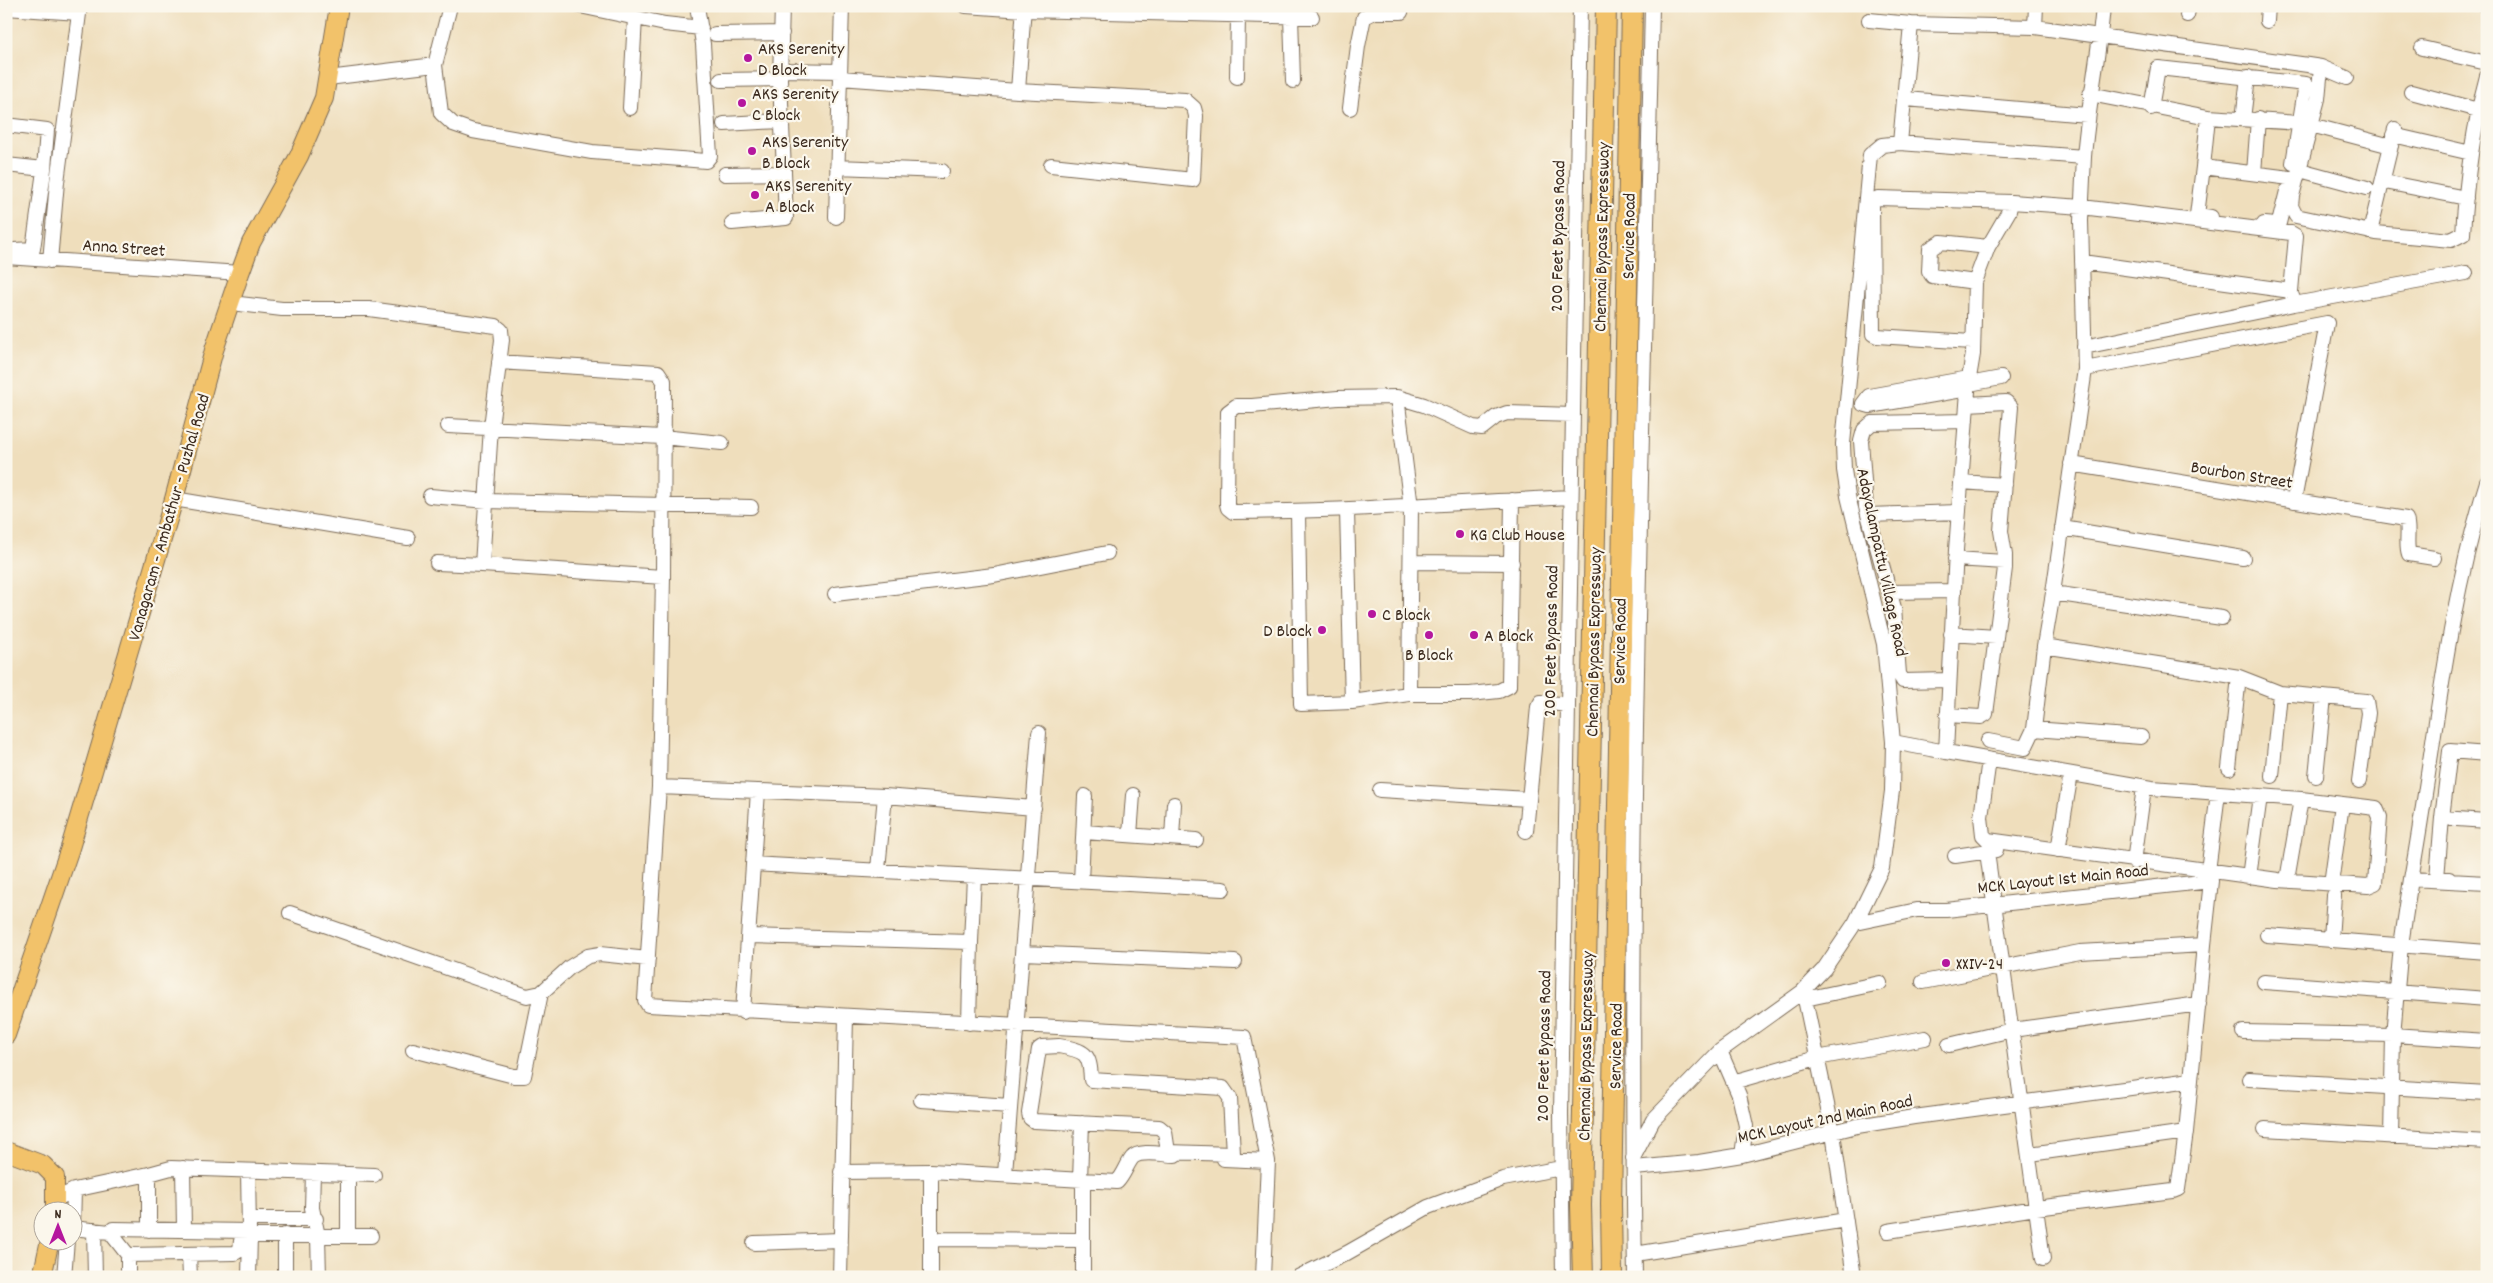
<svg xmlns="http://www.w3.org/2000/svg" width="2493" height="1283" font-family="Dekko,sans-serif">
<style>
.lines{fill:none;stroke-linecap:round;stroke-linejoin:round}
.minor-casing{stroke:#7a6955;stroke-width:16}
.major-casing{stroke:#7a6955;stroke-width:20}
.highway-casing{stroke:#7a6955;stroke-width:22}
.minor{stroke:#fff;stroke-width:14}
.major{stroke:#f2c26a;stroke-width:18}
.highway{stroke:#f2c26a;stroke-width:20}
.poi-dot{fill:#b5179e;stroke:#fbf7ec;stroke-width:2}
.labels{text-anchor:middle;stroke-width:4.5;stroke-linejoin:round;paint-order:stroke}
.poi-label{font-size:18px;fill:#3b2a1e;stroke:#fbf7ec;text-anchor:start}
.street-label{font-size:18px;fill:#3b2a1e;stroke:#fbf7ec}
</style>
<rect width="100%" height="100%" fill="#fbf7ec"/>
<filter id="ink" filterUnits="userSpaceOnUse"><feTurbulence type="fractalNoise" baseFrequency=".02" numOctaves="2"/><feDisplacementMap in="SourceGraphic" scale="10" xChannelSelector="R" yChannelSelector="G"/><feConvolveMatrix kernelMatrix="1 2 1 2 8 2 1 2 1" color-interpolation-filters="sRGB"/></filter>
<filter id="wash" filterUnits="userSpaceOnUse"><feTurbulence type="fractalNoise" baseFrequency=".0096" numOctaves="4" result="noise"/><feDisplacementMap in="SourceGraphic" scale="20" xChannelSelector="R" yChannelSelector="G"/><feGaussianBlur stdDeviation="1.12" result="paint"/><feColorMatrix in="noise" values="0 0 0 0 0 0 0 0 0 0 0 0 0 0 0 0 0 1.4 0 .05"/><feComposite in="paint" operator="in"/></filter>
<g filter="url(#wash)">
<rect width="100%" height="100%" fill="#efdebc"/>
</g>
<g filter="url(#ink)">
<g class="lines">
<defs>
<path id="minor" d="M580,6L665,24L701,28
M966,6L1024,10L1312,17
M2486,6H2487
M6,8L79,13
M2187,15L2189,6
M1291,16L1293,81
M1869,20L1911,24
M2267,21L2268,6
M2035,27L2036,6
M715,34L782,33
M2422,48L2487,63
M435,65L450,6
M2321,67L2347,78
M781,70L840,71
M1237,77L1238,15
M328,78L435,65L441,113L453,124L473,131L592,152L706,161L710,156L703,44L697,6
M840,78L1018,91L1024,6
M721,80L780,79
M1018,91L1185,100L1194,108L1196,116L1193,180L1051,165
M2411,92L2478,110
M2090,94L2208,117L2300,123
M1906,99L2087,115
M630,108L635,18
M1350,108L1358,46L1364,17L1374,12H1401L1403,6
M2151,108L2158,68L2306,84L2293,163
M2208,117L2203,167L2290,178
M2243,119L2248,77
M724,124L781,121
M6,125L47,130L44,169
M2311,125L2391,146
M2393,135L2471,153
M1900,143L1911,24L2035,27L2308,65L2321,67L2318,99L2292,196L2291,206L2296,216L2376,233L2451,240L2463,234C2466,181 2473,128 2487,76
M6,165L44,169L43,177
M837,167L942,171
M2203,167L2197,215L2211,217
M2300,170L2367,188
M2254,173L2258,119
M725,174L782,173
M2390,183L2466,198
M836,217L842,6
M732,223L786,218L780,79L782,6
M2264,224L2275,225L2279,223L2287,191
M2370,232L2395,129
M14,250L33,249L43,178
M6,257L240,273
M50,261L57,182L80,6
M1975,282L1932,276L1929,271L1930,249L1941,242L1988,247
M2292,296L2294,304L2466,273
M231,303L282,309H369L496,326L501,330L502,340L491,427L482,565L663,577L664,381L658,372L499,362
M1972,342L1877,336L1873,334L1872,202L1878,198L2011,202
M2084,347L2294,304
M2085,369L2327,323L2294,501
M1969,384L2001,378
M1968,389L1870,406L1863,404L1869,396L1969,378
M1397,397L1424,405L1473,427L1482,428L1496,417L1507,413L1573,415
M448,426L662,437L722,443
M2071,464L2406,519C2410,530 2405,543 2409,554L2434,558
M1961,482L2005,485
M2487,482C2446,610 2435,747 2411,879L2487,883
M430,496L487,501L751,507
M174,499L408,538
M1298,511L1301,704L1352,702L1409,694H1470L1499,691L1509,686L1512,500
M1347,511L1352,702
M1868,515L1959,512
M2062,528L2243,558
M1955,559L2005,562
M1411,562L1512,563
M437,563L482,565
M663,577L659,787L645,1000L648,1005L1244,1037L1268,1161
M1889,592L1954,591
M2053,593L2222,618
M835,594L994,575L1107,553
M1951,634L1996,637
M2044,646L2239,677L2229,768
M2239,677L2280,693L2366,701L2368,713L2359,781
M1949,680L1903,681L1899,674L1894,608L1866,507L1861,441L1864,430L1872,423L1966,421
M1409,694L1411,507L1397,397L1338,398L1252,406H1236L1228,412L1227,504L1228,508L1233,512C1346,511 1459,503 1571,497
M1947,715L1981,717L1986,714L2005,568V555L2001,531L2011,407L2006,402L1967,404
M2034,729L2141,737
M1988,741L2025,748L2034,729L2044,646L2053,593L2085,369L2081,221L2084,157
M1893,742L1946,752L1956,550L1969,378L1973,354L1975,282L1988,247L2009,211L2011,202L2082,207L2291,233L2296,236L2291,291L2082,262
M1946,752L2152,788L2301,799L2376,808L2380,817L2375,883L2368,886L2278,880L1988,840L1983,835L1981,817L1989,760
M2272,776L2280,693
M2316,776L2324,697
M659,787L885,796
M1380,790L1528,799
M2442,818L2450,751L2487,754
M1526,831L1538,707L1541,702L1568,705
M1084,832L1196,840
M1130,835L1133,795
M1172,838L1174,804
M2058,850L2071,774
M1987,852L2043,1259
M1955,856L1996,850
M2134,862L2144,787
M753,864L1223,889
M878,869L885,796L1034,808
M2208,871L2218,793
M2249,877L2260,796
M2449,879L2437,878L2442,818L2487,821
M2287,880L2301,799
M1081,881L1085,796
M2331,884L2342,804
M290,913L527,996L541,993L570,967L588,956L600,954L648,959
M1855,923L1917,910H1946L2211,881L2204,945
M2267,935L2487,952
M748,936L971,942L974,876
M2331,940L2334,895
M1023,953L1235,962
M1923,982L2080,952L2204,945L2186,1132L2030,1154
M2264,982L2487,999
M1802,992L1805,999L1833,1133L1854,1277
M1805,999L1880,983
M743,1012L758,791
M969,1023L971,942
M2243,1032L2393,1035L2487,1041
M1949,1045L2012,1030L2199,1004
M1059,1046C1086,1051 1090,1053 1091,1080L1223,1088L1230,1098L1233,1154L1168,1152L1165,1132L1159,1127L1034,1121L1030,1118L1029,1113L1039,1049L1042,1047Z
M413,1050L514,1076H524L541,993
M1720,1051L1739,1095L1746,1126L1742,1155
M2249,1079L2487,1093
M1733,1082L1817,1058L1925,1038
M921,1100L1010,1106
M2265,1129L2487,1142
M2391,1137L2393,1035L2401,945L2411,879
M1633,1158L1653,1120L1720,1051L1802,992L1824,969L1855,923L1882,868L1892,791L1893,742L1884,644L1848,496L1844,470L1843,444L1870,155L1882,145L1900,143L2084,157C2088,106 2099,57 2103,6
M1224,1159L1268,1161L1263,1277
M183,1168L184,1229
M1634,1168L1699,1162L1742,1155L1857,1126L1914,1117L2191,1080
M841,1172L931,1171L1117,1182C1124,1175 1126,1166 1132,1158C1140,1149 1164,1155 1175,1155
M313,1173L312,1208L318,1236L319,1277
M149,1174L171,1168L348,1174V1235
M348,1174L374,1175
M1005,1174L1039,733
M1080,1180L1082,1123
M1083,1181V1277
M55,1200L74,1190L149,1174V1230
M249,1219H316
M72,1228L110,1232L128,1255L235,1253L240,1250L241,1241L245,1236H371
M73,1228L74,1190
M94,1230L95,1277
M1888,1231L2036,1208L2173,1191L2178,1189L2186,1132
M110,1232L113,1229L249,1231L248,1171
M931,1239L1083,1240
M754,1243L840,1240
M189,1254L190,1277
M1635,1254L1846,1220
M64,1277L67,1240
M128,1277V1255
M249,1277L250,1235
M285,1277V1235
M840,1277L846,1017
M931,1277V1171
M1298,1277L1347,1253L1428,1207L1503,1179L1556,1169L1561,1170
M1563,1277L1561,1113L1580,6
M1635,1277C1628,853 1643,430 1652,6"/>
<path id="major" d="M6,1035L70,848L174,499L214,350L240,273L251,243L299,156L324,98L339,6
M6,1151L43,1165L55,1177V1210
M42,1277L50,1240"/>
<path id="highway" d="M1583,1277L1581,1206L1606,6
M1612,1277L1611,1204L1632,6"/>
</defs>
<use href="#minor" class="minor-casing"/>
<use href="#major" class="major-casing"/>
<use href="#highway" class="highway-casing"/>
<use href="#minor" class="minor"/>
<use href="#major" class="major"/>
<use href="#highway" class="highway"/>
</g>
</g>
<g class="poi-dot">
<circle cx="748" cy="58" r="5"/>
<circle cx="742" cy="103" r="5"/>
<circle cx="752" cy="151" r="5"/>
<circle cx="755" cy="195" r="5"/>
<circle cx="1460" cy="534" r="5"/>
<circle cx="1372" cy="614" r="5"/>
<circle cx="1322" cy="630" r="5"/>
<circle cx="1429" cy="635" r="5"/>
<circle cx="1474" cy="635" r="5"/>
<circle cx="1946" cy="963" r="5"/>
</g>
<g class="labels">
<g class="poi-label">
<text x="758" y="54">AKS Serenity<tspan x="758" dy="21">D Block</tspan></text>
<text x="752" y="99">AKS Serenity<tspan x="752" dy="21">C Block</tspan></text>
<text x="762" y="147">AKS Serenity<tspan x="762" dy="21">B Block</tspan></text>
<text x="765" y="191">AKS Serenity<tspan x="765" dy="21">A Block</tspan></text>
<text x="1470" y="540">KG Club House</text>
<text x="1382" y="620">C Block</text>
<text x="1312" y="636" text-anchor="end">D Block</text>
<text x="1484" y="641">A Block</text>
<text x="1429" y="660" text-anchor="middle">B Block</text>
<text x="1956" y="969">XXIV-24</text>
</g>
<g class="street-label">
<text transform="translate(1557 236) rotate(-89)" y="6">200 Feet Bypass Road</text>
<text transform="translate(1628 236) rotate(-89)" y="6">Service Road</text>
<text transform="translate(1601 237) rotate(-89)" y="6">Chennai Bypass Expressway</text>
<text transform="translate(124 247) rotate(4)" y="6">Anna Street</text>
<text transform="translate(2242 474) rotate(9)" y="6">Bourbon Street</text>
<text transform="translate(168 517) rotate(-74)" y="6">Vanagaram - Ambathur - Puzhal Road</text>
<text transform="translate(1883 562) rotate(78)" y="6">Adayalampattu Village Road</text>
<text transform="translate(1550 641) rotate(-89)" y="6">200 Feet Bypass Road</text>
<text transform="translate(1619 641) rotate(-89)" y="6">Service Road</text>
<text transform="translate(1593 642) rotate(-89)" y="6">Chennai Bypass Expressway</text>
<text transform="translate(2063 878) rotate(-6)" y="6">MCK Layout 1st Main Road</text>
<text transform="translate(1543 1046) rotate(-89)" y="6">200 Feet Bypass Road</text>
<text transform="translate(1585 1046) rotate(-89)" y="6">Chennai Bypass Expressway</text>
<text transform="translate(1615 1046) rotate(-89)" y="6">Service Road</text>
<text transform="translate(1825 1118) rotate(-12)" y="6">MCK Layout 2nd Main Road</text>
</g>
</g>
<rect width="2493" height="1283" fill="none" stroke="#fbf7ec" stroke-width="25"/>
<g transform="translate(58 1226)"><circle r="24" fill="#fbf7ec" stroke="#aea59a"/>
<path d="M0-4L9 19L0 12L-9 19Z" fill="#b5179e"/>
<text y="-8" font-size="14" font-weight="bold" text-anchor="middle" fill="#3b2a1e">N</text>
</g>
</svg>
